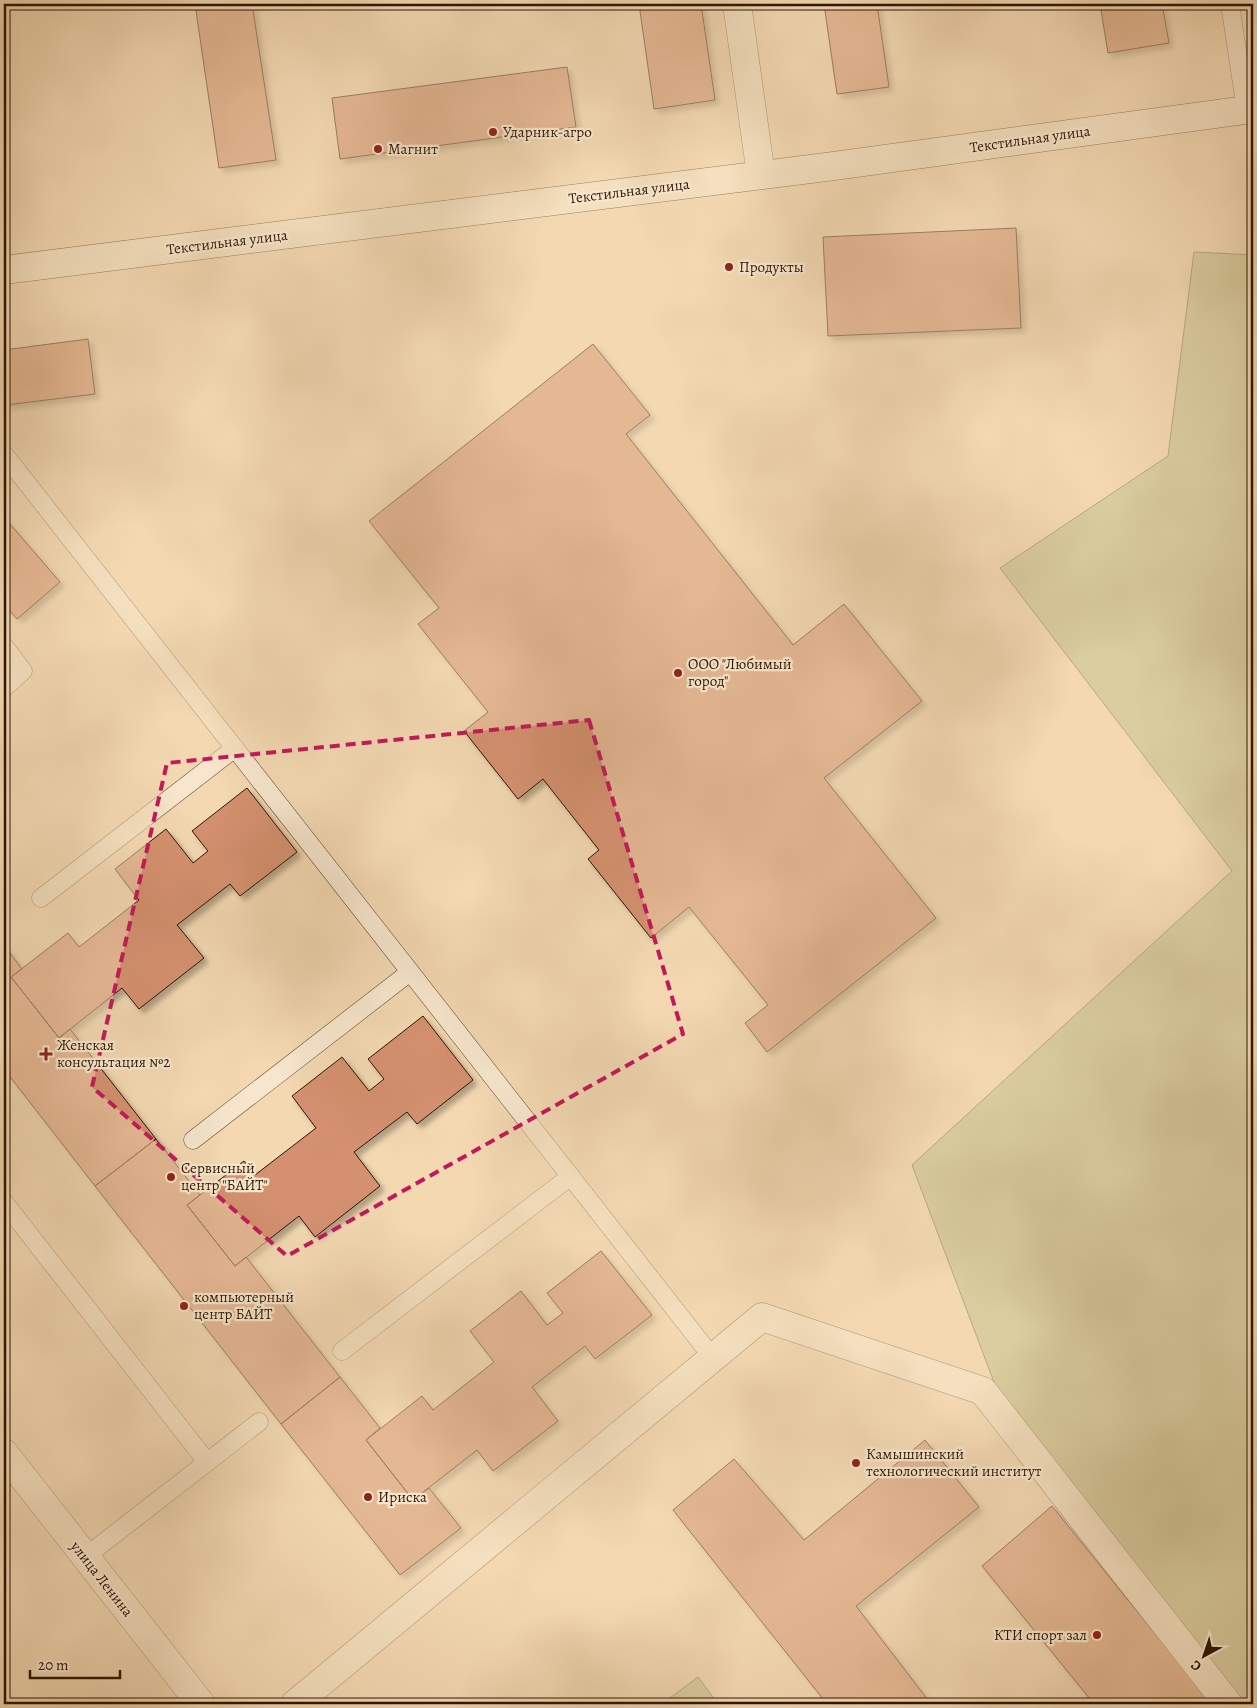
<svg xmlns="http://www.w3.org/2000/svg" width="1257" height="1708" font-family="Alegreya,serif">
<style>
.green{fill:#bcbe8b;stroke:#756a46}
.building{fill:#d49070;stroke:#2e1600;filter:url(#shadow)}
.lines{fill:none;stroke-linecap:round;stroke-linejoin:round}
.lane-casing{stroke:#5f462c;stroke-width:19}
.street-casing{stroke:#5f462c;stroke-width:29}
.secondary-casing{stroke:#2e1600;stroke-width:29}
.lane{stroke:#f7e6cd;stroke-width:18}
.street{stroke:#f7e6cd;stroke-width:28}
.secondary{stroke:#f7e6cd;stroke-width:28}
.marked{fill:none;stroke:#c2185b;stroke-width:4;stroke-dasharray:10 6;stroke-linejoin:round}
.poi-dot{fill:#8f2418;stroke:#f7e6cd;stroke-width:2}
.labels{text-anchor:middle;stroke-width:4.5;stroke-linejoin:round;paint-order:stroke}
.poi-label{font-size:15px;fill:#2e1600;stroke:#f7e6cd;text-anchor:start}
.street-label{font-size:15px;fill:#2e1600;stroke:#f7e6cd}
</style>
<defs>
<filter id="shadow"><feDropShadow dx="4.5" dy="4.5" stdDeviation="2.5" flood-color="#0004"/></filter>
</defs>
<rect width="100%" height="100%" fill="#f3d8b2"/>
<filter id="stains"><feTurbulence type="fractalNoise" baseFrequency=".004" numOctaves="4"/><feColorMatrix values="0 0 0 0 .2 0 0 0 0 .09 0 0 0 0 .02 0 0 0 .5 -.17"/></filter>
<radialGradient id="worn" r=".72"><stop offset=".6" stop-color="#630" stop-opacity="0"/><stop offset="1" stop-color="#630" stop-opacity=".3"/></radialGradient>
<path class="green" d="M1194,252L1253,255V1704H1245L1003,1406L912,1165L1232,871L1000,568L1168,456Z
M698,1677L718,1704H662Z"/>
<path class="building" d="M195,4H252L276,160L219,168Z
M639,4H701L715,100L654,109Z
M824,4H877L889,87L837,94Z
M1100,4H1162L1169,43L1108,53Z
M567,67L576,127L340,159L332,98Z
M1016,228L1021,328L828,336L823,237Z
M88,339L95,394L6,405L4,350Z
M593,344L650,415L626,434L793,645L844,604L922,701L824,778L936,918L767,1052L745,1023L768,1005L689,907L651,938L588,859L599,850L543,779L518,799L464,731L488,712L418,624L439,608L369,521Z
M4,517L60,582L17,619L4,604Z
M247,788L297,852L240,896L230,884L177,925L204,958L139,1009L122,988L59,1038L11,977L68,933L79,947L139,900L115,869L166,829L193,863L208,851L192,831Z
M4,945L22,969L11,977L59,1038L70,1029L156,1139L95,1186L4,1069Z
M423,1016L473,1080L417,1124L407,1112L354,1152L380,1186L315,1237L299,1216L235,1266L187,1205L244,1161L255,1175L316,1128L292,1096L342,1057L369,1091L384,1079L368,1059Z
M156,1139L200,1195L187,1205L235,1266L246,1257L340,1377L281,1424L95,1186Z
M601,1251L652,1315L595,1359L585,1346L532,1387L558,1421L493,1471L477,1450L413,1500L366,1440L422,1396L433,1410L494,1362L470,1331L521,1291L547,1325L563,1313L547,1293Z
M340,1377L380,1428L366,1440L413,1500L429,1488L461,1528L400,1575L281,1424Z
M925,1440L979,1507L856,1606L931,1704H827L673,1510L734,1459L804,1540Z
M1052,1506L1212,1704H1094L982,1566Z"/>
<g class="lines">
<defs>
<path id="lane" d="M1230,4L1246,110
M4,454L713,1358
M4,646L23,671L4,688
M41,898L235,748
M193,1140L410,972
M4,1202L207,1462
M342,1351L571,1176
M85,1557L259,1422"/>
<path id="street" d="M737,4L761,175
M4,1453L201,1704
M295,1704L762,1317L983,1391L1228,1704"/>
<path id="secondary" d="M4,270L834,166L1253,109"/>
</defs>
<use href="#lane" class="lane-casing"/>
<use href="#street" class="street-casing"/>
<use href="#secondary" class="secondary-casing"/>
<use href="#lane" class="lane"/>
<use href="#street" class="street"/>
<use href="#secondary" class="secondary"/>
</g>
<path d="M0 0H1257V1708H0ZM589,720L683,1034L287,1256L92,1087L167,763Z" fill="#f3d8b2" fill-opacity=".55" fill-rule="evenodd"/>
<path class="marked" d="M589,720L683,1034L287,1256L92,1087L167,763Z"/>
<g class="poi-dot">
<circle cx="493" cy="132" r="5"/>
<circle cx="378" cy="149" r="5"/>
<circle cx="729" cy="267" r="5"/>
<circle cx="678" cy="673" r="5"/>
<path d="M43.5 1046.5h5v5h5v5h-5v5h-5v-5h-5v-5h5z"/>
<circle cx="171" cy="1177" r="5"/>
<circle cx="184" cy="1306" r="5"/>
<circle cx="856" cy="1463" r="5"/>
<circle cx="368" cy="1497" r="5"/>
<circle cx="1097" cy="1635" r="5"/>
</g>
<g class="labels">
<g class="poi-label">
<text x="503" y="137">Ударник-агро</text>
<text x="388" y="154">Магнит</text>
<text x="739" y="272">Продукты</text>
<text x="688" y="669">ООО "Любимый<tspan x="688" dy="17">город"</tspan></text>
<text x="57" y="1050">Женская<tspan x="57" dy="17">консультация №2</tspan></text>
<text x="181" y="1173">Сервисный<tspan x="181" dy="17">центр "БАЙТ"</tspan></text>
<text x="194" y="1302">компьютерный<tspan x="194" dy="17">центр БАЙТ</tspan></text>
<text x="866" y="1459">Камышинский<tspan x="866" dy="17">технологический институт</tspan></text>
<text x="378" y="1502">Ириска</text>
<text x="1087" y="1640" text-anchor="end">КТИ спорт зал</text>
</g>
<g class="street-label">
<text transform="translate(1030 139) rotate(-8)" y="5">Текстильная улица</text>
<text transform="translate(629 191) rotate(-7)" y="5">Текстильная улица</text>
<text transform="translate(227 242) rotate(-7)" y="5">Текстильная улица</text>
<text transform="translate(102 1579) rotate(52)" y="5">улица Ленина</text>
</g>
</g>
<rect width="1257" height="1708" fill="none" stroke="#f3d8b2" stroke-width="20"/>
<rect x="5" y="5" width="1247" height="1698" fill="none" stroke="#2e1600" stroke-width="2.5"/>
<rect x="10" y="10" width="1237" height="1688" fill="none" stroke="#2e1600"/>
<g transform="translate(1204 1656) rotate(220)" stroke="#f7e6cd" stroke-width="4" paint-order="stroke">
<path d="M0-4L9 19L0 12L-9 19Z" fill="#2e1600"/>
<text y="-8" font-size="14" font-weight="bold" text-anchor="middle" fill="#2e1600">С</text>
</g>
<path d="M30 1670v8h90v-8" fill="none" stroke="#2e1600" stroke-width="2.5"/>
<text x="38" y="1670" font-size="15" fill="#2e1600" stroke="#f7e6cd" stroke-width="4" paint-order="stroke">20 m</text>
<rect width="100%" height="100%" filter="url(#stains)"/>
<rect width="100%" height="100%" fill="url(#worn)"/>
</svg>
